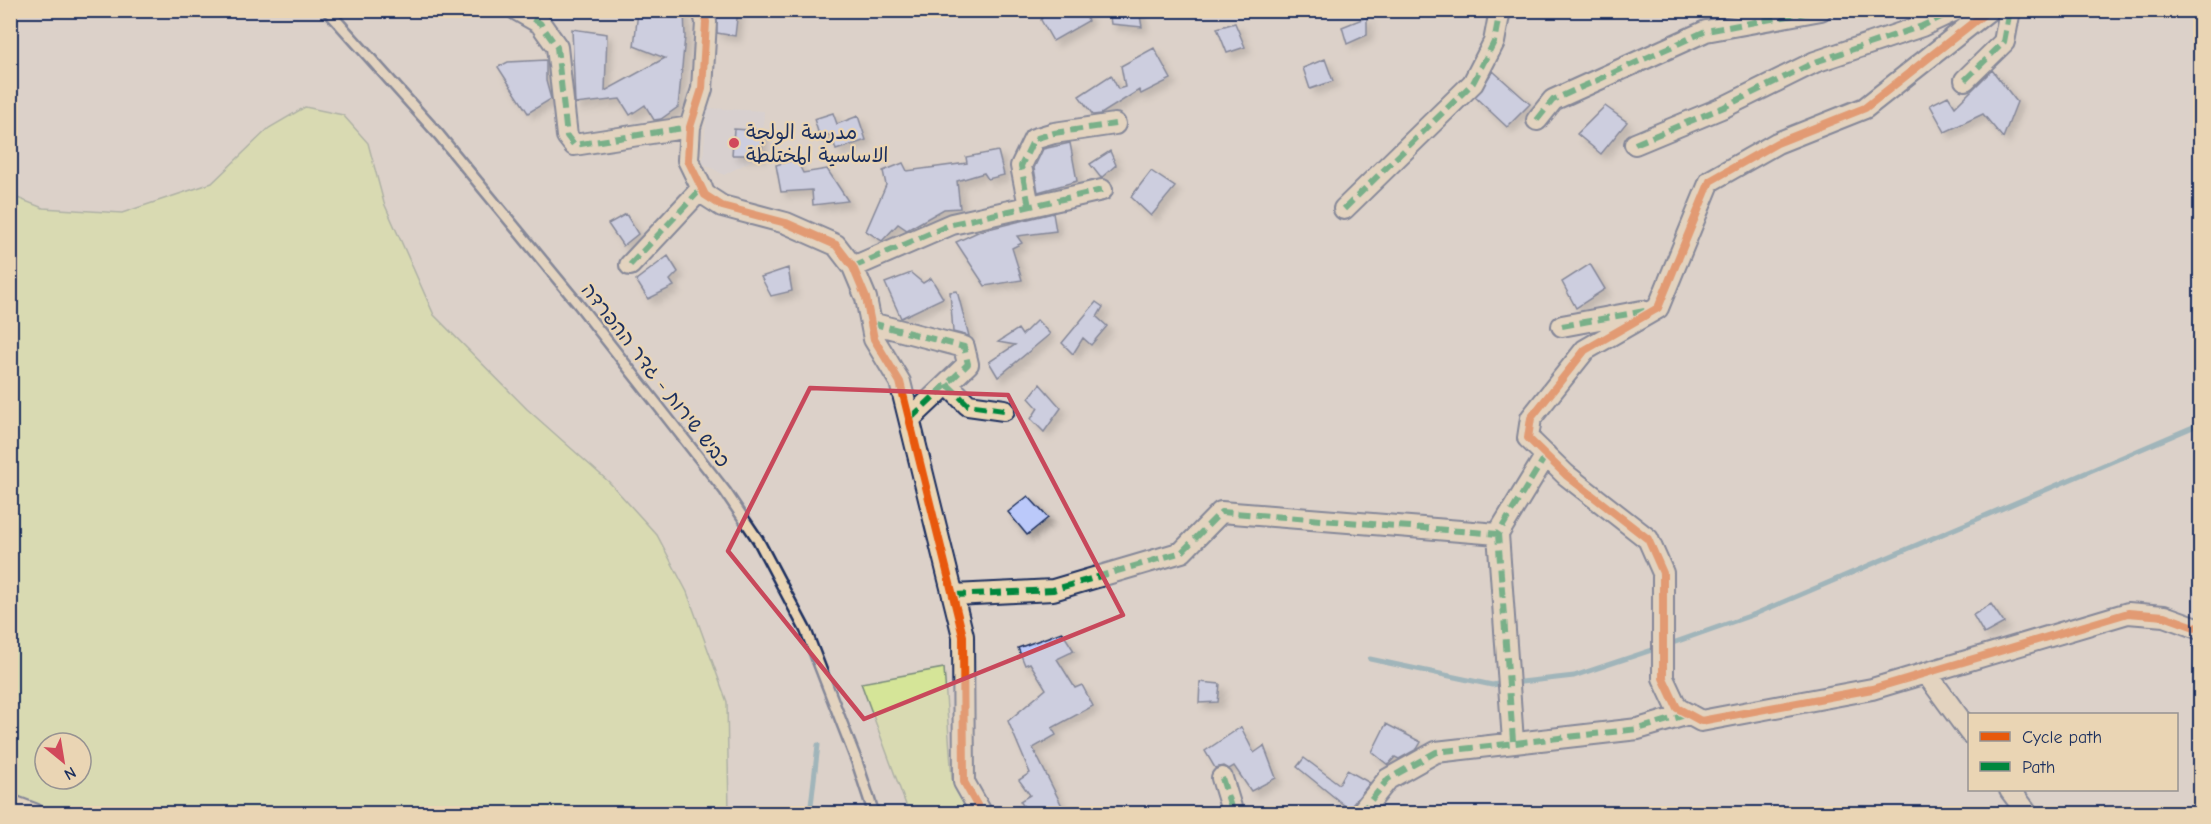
<svg xmlns="http://www.w3.org/2000/svg" width="2211" height="824" font-family="'Comic Neue','Playpen Sans Arabic','Playpen Sans Hebrew',sans-serif">
<style>
.built{fill:#d2cfd8}
.green{fill:#d5e598;stroke:#788a7b;stroke-width:1.5;fill-rule:evenodd}
.lines{fill:none;stroke-linecap:round;stroke-linejoin:round}
.stream{stroke:#5992a9;stroke-width:5}
.building{fill:#bbc9fa;stroke:#1b2f5e;stroke-width:1.5;filter:url(#shadow)}
.service-casing{stroke:#1b2f5e;stroke-width:14}
.minor-casing{stroke:#1b2f5e;stroke-width:24}
.service{stroke:#ead5b4;stroke-width:9}
.minor{stroke:#ead5b4;stroke-width:20}
.quiet{stroke:#00873e;stroke-width:6;stroke-dasharray:12 6;stroke-linecap:butt}
.cycleway-casing{stroke:#ead5b4;stroke-width:11}
.cycleway{stroke:#e8590c;stroke-width:8}
.marked{fill:none;stroke:#c8485b;stroke-width:4.5;stroke-linejoin:round}
.poi-dot{fill:#d1495b;stroke:#ead5b4;stroke-width:2}
.labels{text-anchor:middle;stroke-width:4.5;stroke-linejoin:round;paint-order:stroke}
.poi-label{font-size:20px;fill:#1b2f5e;stroke:#ead5b4;text-anchor:start}
.street-label{font-size:20px;fill:#1b2f5e;stroke:#ead5b4}
</style>
<defs>
<filter id="shadow"><feDropShadow dx="5.5" dy="5.5" stdDeviation="3" flood-color="#0004"/></filter>
</defs>
<rect width="100%" height="100%" fill="#dcd1c9"/>
<filter id="ink" filterUnits="userSpaceOnUse"><feTurbulence type="fractalNoise" baseFrequency=".0167" numOctaves="2"/><feDisplacementMap in="SourceGraphic" scale="12" xChannelSelector="R" yChannelSelector="G"/><feConvolveMatrix kernelMatrix="1 2 1 2 8 2 1 2 1" color-interpolation-filters="sRGB"/></filter>
<g filter="url(#ink)">
<path class="built" d="M707,108L764,111L762,155L724,175L703,163Z"/>
<path class="green" d="M305,107L343,115L368,143L384,203L434,315L527,409L609,482L657,535L687,592L727,702L729,813H11L10,195L43,208L122,213L212,183L269,128ZM45,743H81V779H45Z
M944,668L952,779L970,813H909L861,683Z"/>
<g class="lines">
<path class="stream" d="M1667,645L1755,614L2200,424
M1370,659L1492,685L1504,683
M1513,683L1574,676L1658,648
M810,814L818,745"/>
</g>
<path class="building" d="M651,10H684L685,37L678,107L661,119L654,120L645,105L630,115L620,99L575,104L572,29L607,34L605,91L665,58L634,46L638,12L650,16Z
M716,10H738L735,36L717,33Z
M1046,10H1084L1088,21L1053,41L1041,20Z
M1109,10H1139L1142,27L1111,24Z
M1367,17V35L1347,44L1342,27Z
M1235,23L1245,47L1227,53L1217,28Z
M1154,48L1171,79L1141,94L1139,90L1101,114L1093,115L1079,96L1111,75L1118,89L1125,87L1121,66Z
M1325,59L1333,81L1310,89L1303,68Z
M546,60V81L551,99L528,113L498,67L508,62Z
M1992,70L2017,102L2003,138L1983,114L1945,132L1930,105L1948,96L1955,107Z
M1493,71L1530,104L1507,127L1475,97Z
M1605,106L1627,122L1601,154L1577,134Z
M833,113L837,124L858,116L866,140L836,150L831,134L820,138L814,119Z
M734,129L763,131L762,155H732Z
M1070,143L1077,181L1038,192L1034,168L1043,149Z
M998,151L1004,175L988,179L984,173L957,181L960,208L944,209L907,230L898,224L882,241L866,231L886,185L883,171L903,163L907,171L967,163L966,157Z
M1110,151L1116,165L1101,178L1090,164Z
M796,159L803,173L827,169L848,201L813,205L812,190L781,192L776,165Z
M1151,171L1175,187L1151,216L1131,197Z
M1053,213L1056,231L1017,236L1022,243L1012,248L1022,280L985,286L956,242L980,231Z
M626,214L638,234L623,246L608,224Z
M668,256L678,272L670,280L674,286L648,299L636,280Z
M1590,264L1605,289L1576,308L1562,282Z
M788,268L792,291L771,296L761,277Z
M911,273L923,283L931,278L943,298L901,318L885,283Z
M957,291L969,336L953,332L950,292Z
M1096,302L1103,307L1097,317L1107,326L1091,345L1083,338L1073,354L1062,343Z
M1037,320L1050,334L998,377L989,362L1015,345L998,342L1018,329L1022,335Z
M1040,384L1061,408L1044,432L1031,419L1038,408L1029,398Z
M1028,496L1048,518L1027,535L1008,512Z
M1991,604L2004,623L1984,634L1973,615Z
M1062,632L1074,651L1057,659L1075,688L1082,685L1093,706L1052,728L1056,735L1033,748L1063,808L1052,813H1028L1020,801L1030,795L1019,780L1030,773L1008,721L1046,689L1030,663L1025,665L1018,648Z
M1200,682L1220,684L1218,702L1199,703Z
M1386,724L1421,742L1417,749L1399,759L1395,757L1388,765L1372,752Z
M1241,727L1254,753L1264,746L1276,778L1251,791L1234,766L1229,769L1224,766L1215,768L1205,751Z
M1304,758L1339,784L1347,770L1370,783L1349,809L1297,767Z"/>
<g class="lines">
<defs>
<path id="service" d="M327,10L439,135L579,305L725,491L758,540L806,631L857,762L874,814"/>
<path id="minor" d="M517,10L540,23L557,47L567,136L574,145L690,127
M703,10L706,22L702,89L690,127L688,160L705,195L722,206L786,223L836,245L853,267L866,298L874,339L900,382L963,636L964,782L982,814
M1989,10L1865,108L1777,143L1710,181L1658,308L1585,350L1531,418L1528,438L1566,475L1648,539L1663,573V678L1677,708L1701,721L1872,689L2128,613L2164,616L2200,629
M1965,80L2004,42L2010,10
M1537,120L1553,100L1706,31L1821,10
M1635,144L1724,107L1815,62L1922,26L1956,10
M1029,206L1021,166L1034,139L1054,133L1115,124
M1344,209L1473,83L1494,42L1500,10
M630,265L702,188
M853,267L952,224L1102,190
M871,323L964,347L968,364L910,419
M1562,326L1642,311
M947,384L968,405L1004,410
M954,595L1053,590L1182,552L1221,512L1498,534
M1926,673L1970,733
M1513,741L1498,534L1546,455
M1222,778L1233,814
M2010,790L2028,814
M10,805L34,814
M1360,814L1388,779L1436,752L1638,729L1689,714"/>
</defs>
<use href="#service" class="service-casing"/>
<use href="#minor" class="minor-casing"/>
<use href="#service" class="service"/>
<use href="#minor" class="minor"/>
<path class="quiet" d="M517,10L540,23L557,47L567,136L574,145L690,127
M1965,80L2004,42L2010,10
M1537,120L1553,100L1706,31L1821,10
M1635,144L1724,107L1815,62L1922,26L1956,10
M1029,206L1021,166L1034,139L1054,133L1115,124
M1344,209L1473,83L1494,42L1500,10
M630,265L702,188
M853,267L952,224L1102,190
M871,323L964,347L968,364L910,419
M1562,326L1645,311
M947,384L968,405L1004,410
M954,595L1053,590L1182,552L1221,512L1498,534
M1513,741L1498,534L1546,455
M1222,778L1233,814
M1360,814L1388,779L1436,752L1638,729L1689,714"/>
<defs>
<path id="cycleway" d="M703,10L706,22L702,89L690,127L688,160L705,195L722,206L786,223L836,245L853,267L866,298L874,339L900,382L963,636L964,782L982,814
M1989,10L1865,108L1777,143L1710,181L1658,308L1585,350L1531,418L1528,438L1566,475L1648,539L1663,573V678L1677,708L1701,721L1872,689L2128,613L2164,616L2200,629"/>
</defs>
<use href="#cycleway" class="cycleway-casing"/>
<use href="#cycleway" class="cycleway"/>
</g>
</g>
<path d="M0 0H2211V824H0ZM810,388L1008,395L1123,615L864,719L728,551Z" fill="#dcd1c9" fill-opacity=".55" fill-rule="evenodd"/>
<path class="marked" d="M810,388L1008,395L1123,615L864,719L728,551Z"/>
<circle class="poi-dot" cx="734" cy="143" r="6"/>
<g class="labels">
<g class="poi-label">
<text x="746" y="139">مدرسة الولجة<tspan x="746" dy="23">الاساسية المختلطة</tspan></text>
</g>
<g class="street-label">
<text transform="translate(656 375) rotate(52)" y="7">כביש שירות - גדר ההפרדה</text>
</g>
</g>
<rect width="2211" height="824" fill="none" stroke="#ead5b4" stroke-width="36"/>
<rect x="18" y="18" width="2175" height="788" fill="none" stroke="#1b2f5e" stroke-width="2" filter="url(#ink)"/>
<rect x="1968" y="713" width="210" height="78" fill="#ead5b4" stroke="#979392" stroke-width="1.5"/>
<rect x="1980" y="732" width="30" height="9" fill="#e8590c" stroke="#979392" stroke-width="1.5"/>
<text x="2022" y="743" font-size="18" fill="#1b2f5e">Cycle path</text>
<rect x="1980" y="762" width="30" height="9" fill="#00873e" stroke="#979392" stroke-width="1.5"/>
<text x="2022" y="773" font-size="18" fill="#1b2f5e">Path</text>
<g transform="translate(63 761) rotate(150)"><circle r="28" fill="#ead5b4" stroke="#979392" stroke-width="1.5"/>
<path d="M0-4.5L10 22L0 15L-10 22Z" fill="#d1495b"/>
<text y="-9" font-size="16" font-weight="bold" text-anchor="middle" fill="#1b2f5e">N</text>
</g>
</svg>
